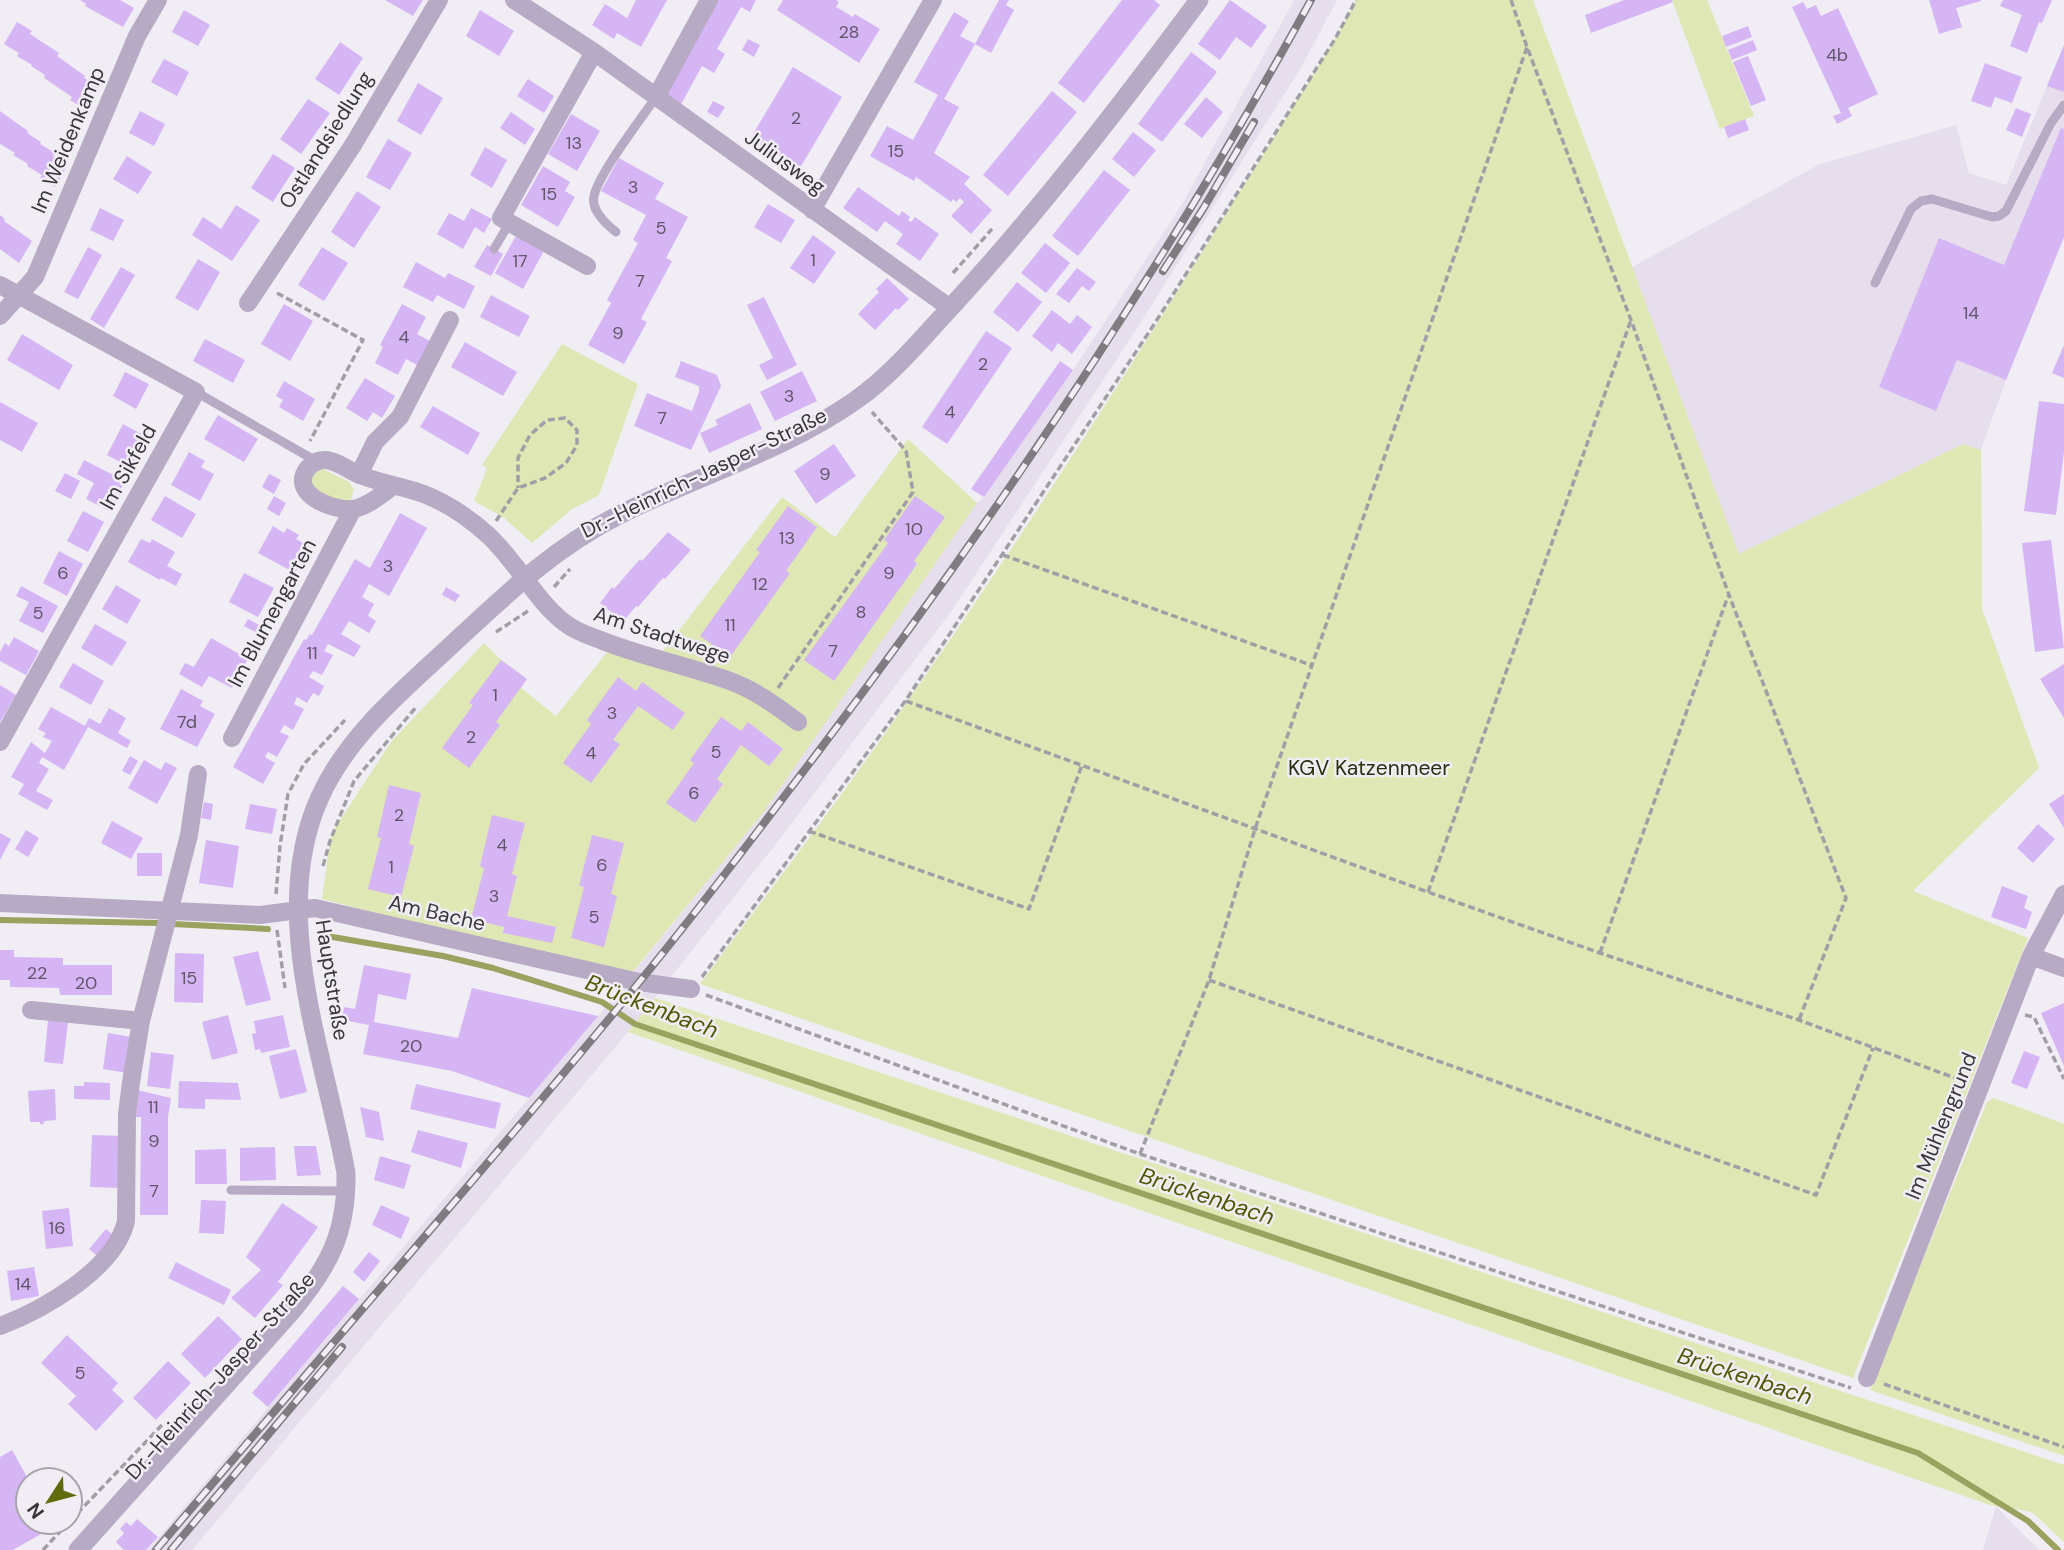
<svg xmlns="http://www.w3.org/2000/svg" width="2064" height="1550" font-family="'DM Sans',sans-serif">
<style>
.built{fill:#e6deed}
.green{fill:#dfe7b4}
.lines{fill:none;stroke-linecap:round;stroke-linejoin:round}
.stream{stroke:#99a25e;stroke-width:6}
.building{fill:#d5b5f3}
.path{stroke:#a29ea5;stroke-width:3.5;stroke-dasharray:7 3.5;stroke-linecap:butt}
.service{stroke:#b7aac5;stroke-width:9}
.minor{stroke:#b7aac5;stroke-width:18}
.tertiary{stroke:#b7aac5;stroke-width:19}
.rail-casing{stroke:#7e7c81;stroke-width:8}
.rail{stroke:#f1edf5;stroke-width:5;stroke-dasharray:16;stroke-linecap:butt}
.labels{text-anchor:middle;stroke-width:5;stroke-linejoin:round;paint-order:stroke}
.number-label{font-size:18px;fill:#605669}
.street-label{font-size:21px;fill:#39373b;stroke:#f1edf5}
.park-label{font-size:21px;fill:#2a2e10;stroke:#f1edf5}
.water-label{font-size:23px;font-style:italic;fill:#515805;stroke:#f1edf5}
</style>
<rect width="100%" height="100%" fill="#f1edf5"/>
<path class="built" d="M1294,0H1337L1302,66L1136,330L951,612L789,827L628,1032L192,1550H148L598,1016L763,813L977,503L984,497L1073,370L1181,206Z
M2064,45V237L2006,380L1981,450L1982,609L2039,768L1856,868L1632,267L1820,164L1956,125L1969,173L2006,185Z
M1996,1506L2039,1550H1983Z"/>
<path class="green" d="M1356,0H1533L1739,554L1963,444L1981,450L1982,609L2039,768L1913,891L2028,938L1853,1378L700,984C768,893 836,804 900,712C1054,493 1194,265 1335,39Z
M1672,0H1707L1754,116L1720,129Z
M562,344L638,384L599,495L572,509L532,543L503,517L474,501L487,468L482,465Z
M908,439L977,503L763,813L627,979L322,899L331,834L391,742L484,643L501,660L527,679L521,688L556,716L613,645L657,659L782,497L835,537Z
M321,468L349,482L354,490L350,502C337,503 317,494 311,483L313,474Z
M655,998L2064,1465V1542L2032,1512L1990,1505L628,1032Z
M1994,1098L2064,1124V1456L1870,1390L1987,1102Z"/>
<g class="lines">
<path class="stream" d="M0,920L158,923
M173,924L268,929
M321,935L443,956L493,968L602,1002L635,1024L1918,1453L2028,1521L2058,1550"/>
</g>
<path class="building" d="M80,0H120L134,8L123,27L85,6L86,4Z
M385,0H423L413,16Z
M636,0H667L641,47L617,33L614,39L592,25L605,4L627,18Z
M718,0H756L750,12L741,7L717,49L725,54L714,73L702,66L679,108L659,96Z
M783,0H836L839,2L836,7L853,17L855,14L880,29L859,63L777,10Z
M999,0H1009L1006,5L1014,10L991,53L975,44Z
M1122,0H1154L1160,5L1084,103L1058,83Z
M1230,0L1267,26L1251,48L1236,37L1220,60L1198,44Z
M1624,0H1672L1673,2L1591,33L1585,15Z
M1929,0H1981V1L1956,8L1962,27L1939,34Z
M2003,0H2052L2042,23L2039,22L2027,53L2010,46L2022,15L2000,6Z
M1803,2L1807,9L1816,5L1821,16L1838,8L1878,94L1848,108L1852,116L1837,124L1833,116L1841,113L1792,7Z
M184,10L210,25L198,46L172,32Z
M480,10L514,31L499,56L466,36Z
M954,12L969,21L960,36L975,44L944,99L959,107L934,153L970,177L964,184L992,210L971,234L951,216L964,202L960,198L956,202L953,199L951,202L916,177L914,181L870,156L887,126L913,140L938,95L914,82Z
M17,22L32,31L30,34L59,53L57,56L85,76L84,78L99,87L85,109L70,100L72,97L44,78L45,75L31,66L32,65L17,56L19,53L4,44Z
M1748,26L1752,37L1726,47L1722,36Z
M748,39L760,45L754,57L742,50Z
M1753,40L1757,50L1732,60L1728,50Z
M340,42L363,58L339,95L315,79Z
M2064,45V92L2047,86Z
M1191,52L1217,72L1162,142L1138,124Z
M1748,56L1766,100L1751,106L1733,62Z
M164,59L189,72L177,96L151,82Z
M1985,63L2022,77L2012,103L1995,97L1991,108L1971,101Z
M793,67L842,97L800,168L750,139Z
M528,79L554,96L544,113L517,96Z
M418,83L443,98L421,135L397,121Z
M1052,91L1077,112L1008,196L983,175Z
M1206,97L1223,112L1202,138L1184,124Z
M308,99L330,113L301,154L280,139Z
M713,101L725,107L718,118L707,112Z
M2016,108L2031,114L2022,137L2006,130Z
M0,111L28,131L27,133L41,142L40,144L55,153L53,156L68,164L55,187L40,178L42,175L27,166L28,164L13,155L15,153L0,144Z
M140,111L165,124L154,146L129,133Z
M511,112L535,129L525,145L500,128Z
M571,114L600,131L577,171L548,154Z
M1745,119L1749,130L1728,138L1724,127Z
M2061,128L2064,129V237L2006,380L1957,360L1936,411L1879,387L1939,238L2004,265Z
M1133,132L1156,150L1134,177L1112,159Z
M388,139L412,153L390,190L366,177Z
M485,147L507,160L492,188L470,175Z
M273,154L295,168L273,202L251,188Z
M127,156L152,172L138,194L113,179Z
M619,158L664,183L655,199L688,217L666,258L672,261L641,319L647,322L624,364L588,345L611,303L607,300L638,243L633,240L646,215L601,191Z
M543,166L570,182L565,191L575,197L558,227L521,205Z
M1104,170L1130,190L1078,256L1052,236Z
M858,187L899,216L902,211L910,217L908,220L911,222L915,217L939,234L920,261L896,244L903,234L885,221L877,232L843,208Z
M357,191L381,207L354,248L331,232Z
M768,204L795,220L781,243L754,227Z
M236,205L260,220L232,261L192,235L203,217L221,229Z
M100,208L124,220L113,241L90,230Z
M471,208L492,219L484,233L475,227L463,249L437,234L449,213L464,221Z
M0,215L5,219L4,221L32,241L19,263L0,249Z
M517,234L545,249L523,289L495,273Z
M813,235L836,252L814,284L790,268Z
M1045,243L1070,263L1046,293L1021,273Z
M487,245L503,254L491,276L474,267Z
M88,247L102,255L78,299L64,292Z
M322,247L348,263L324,301L298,285Z
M198,259L220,272L198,311L175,298Z
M416,262L445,278L448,273L475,286L464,309L437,295L433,302L403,287Z
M121,267L135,275L104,328L90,319Z
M1077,268L1096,282L1089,291L1082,286L1069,303L1056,294Z
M887,278L909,299L898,310L896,308L875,330L858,314L879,292L876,289Z
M1017,282L1042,302L1018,332L993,312Z
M491,295L530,316L519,337L480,317Z
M764,297L797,365L767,380L759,365L773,358L747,305Z
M284,304L313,321L290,361L261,344Z
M402,304L426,317L417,334L430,341L417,365L406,359L398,375L375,363L383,347L380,345Z
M1052,310L1070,324L1077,315L1092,327L1072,354L1058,343L1052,352L1032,336Z
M986,331L1012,348L947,444L922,427Z
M22,334L73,365L59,390L7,360Z
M205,339L245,360L233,383L193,361Z
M465,342L517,372L503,396L451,367Z
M2064,345V378L2052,373Z
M681,361L717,375L721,386L691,450L634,426L647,393L692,411L699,392V386L675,377Z
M1060,361L1073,370L984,497L971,489Z
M802,371L817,401L775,421L760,392Z
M125,372L149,384L136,409L113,396Z
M365,378L395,396L382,418L373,412L367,421L346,408Z
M284,381L315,399L303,421L279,407L283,400L276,396Z
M2039,401L2064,404V452L2056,515L2024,511Z
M0,402L38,423L22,452L0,440Z
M750,403L762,429L709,453L700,433L718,425L715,420Z
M433,406L480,433L468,455L420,427Z
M218,415L258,439L244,462L204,439Z
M123,424L147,437L131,468L107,455Z
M834,444L856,476L816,504L794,471Z
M189,452L205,461L201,467L214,474L200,501L171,485Z
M84,460L125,481L109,511L86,499L94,483L77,474Z
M65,473L80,481L71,499L55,491Z
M269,474L281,480L274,494L262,487Z
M165,496L196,514L182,538L151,520Z
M274,496L286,503L279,516L267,509Z
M915,496L945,517L914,561L917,564L834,681L804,660L888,543L884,540Z
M788,506L817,527L786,571L790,573L730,657L700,636L760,552L756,550Z
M83,511L104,522L88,552L67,541Z
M400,513L427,528L389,596L369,584L362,597L374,604L368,616L376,621L369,633L349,621L341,634L361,646L354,657L328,644L324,651L333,655L322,675L313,671L309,677L324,686L319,696L313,693L307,703L297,697L294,704L304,709L293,730L284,725L280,732L289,736L277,757L268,752L265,757L275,763L263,784L233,767L304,639L306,640L310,634L312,635L355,559L370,568Z
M273,526L284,533L287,528L299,535L296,539L310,547L295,573L258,553Z
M668,532L691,550L665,579L663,578L638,607L636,606L623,622L600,603L612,587L614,589L640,559L642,561Z
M141,539L150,543L152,539L175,552L167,566L182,574L176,586L161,578L160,580L128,562Z
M2051,540L2064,648L2035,652L2022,543Z
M59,551L83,564L67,596L43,583Z
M244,573L274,588L258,617L229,602Z
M116,585L141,600L127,624L102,609Z
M21,586L58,606L43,633L19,621L29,602L16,596Z
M446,587L460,595L455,602L442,595Z
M248,619L263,627L259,634L244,626Z
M95,624L127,642L112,666L81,648Z
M14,637L39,651L26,675L0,661V652L5,643L9,646Z
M211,638L248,659L232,688L209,676L202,687L179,674L185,663L194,667Z
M501,660L527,679L496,722L500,725L469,768L442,748L473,705L469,703Z
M73,663L104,681L91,705L59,687Z
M2064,664V718L2040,679Z
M618,677L636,691L642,682L685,713L673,730L638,706L613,740L620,744L591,783L563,763L591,724L587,720Z
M0,685L16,695L0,722Z
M181,689L203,701L200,706L215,714L197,747L160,729Z
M51,707L85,726L89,718L100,724L109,708L126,718L118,733L131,741L127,748L88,727L64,770L42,757L39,763L49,769L36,791L53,800L47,810L18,794L24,784L11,777L31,742L45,753L52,741L43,737L46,733L38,729Z
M721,717L741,731L748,722L783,749L769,766L741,745L717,779L723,784L695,823L666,803L694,763L690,760Z
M130,756L138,761L130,775L122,771Z
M144,760L161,770L165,762L177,768L157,804L128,788Z
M389,785L421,793L409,844L414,846L401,897L368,889L381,838L377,837Z
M2064,794V828L2049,804Z
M204,802L213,804L211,820L201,818Z
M250,804L277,809L272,834L245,829Z
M492,815L525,823L512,874L517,876L507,916L556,927L552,943L503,933L504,927L471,919L484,868L480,866Z
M112,821L143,838L131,859L101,843Z
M2038,824L2055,839L2033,863L2017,848Z
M26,830L39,838L28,857L15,849Z
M0,833L11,839L0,860Z
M592,835L624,843L611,894L617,896L604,947L571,938L584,887L579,886Z
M206,840L239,846L233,888L199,883Z
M137,853H162V876H137Z
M2002,886L2028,896L2024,908L2032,912L2026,929L1991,917Z
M0,950H14V957L63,958V965H112V995H60L59,988L10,987V980H0Z
M258,951L271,1000L246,1006L233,957Z
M175,953L204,954L203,1003L174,1002Z
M364,965L411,974L406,1000L378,994L374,1022L458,1038L472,988L598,1016L529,1098L452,1071L363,1054L369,1025L342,1020L344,1007L355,1009Z
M2064,1003V1066L2041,1013Z
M228,1015L238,1053L212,1060L202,1022Z
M283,1015L290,1047L261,1053L260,1049L255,1050L252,1034L256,1033L254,1021Z
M48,1020L68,1022L63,1064L44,1062Z
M108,1033L132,1037L127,1073L103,1069Z
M296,1049L307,1092L280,1099L269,1056Z
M2024,1051L2040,1057L2027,1089L2011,1083Z
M151,1052L174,1055L170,1089L147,1086Z
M179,1081L238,1083L241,1100L205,1099V1109L178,1108Z
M84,1082L110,1083V1100L74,1099V1086H84Z
M416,1084L501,1103L495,1129L410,1109Z
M55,1089L56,1120L45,1121L42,1125L39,1122H30L28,1091Z
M137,1090L171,1098L168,1117V1215H140L141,1117H136Z
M360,1107L379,1112L384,1141L366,1137Z
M418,1130L468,1143L461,1168L411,1152Z
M92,1135L124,1136L122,1188L90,1187Z
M294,1146H316L321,1175L297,1176Z
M275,1147L276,1180L240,1181V1148Z
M226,1149L227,1184H195V1150Z
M380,1156L411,1165L404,1189L374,1180Z
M201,1200L226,1201L224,1234L199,1233Z
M282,1203L318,1227L278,1282L283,1285L255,1318L231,1298L261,1270L246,1257Z
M381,1205L410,1218L401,1239L372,1225Z
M69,1208L73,1246L46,1249L42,1211Z
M106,1229L118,1239L101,1259L89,1249Z
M369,1252L380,1261L364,1282L353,1272Z
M176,1262L231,1290L224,1305L168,1278Z
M34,1267L39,1296L11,1301L7,1271Z
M343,1286L359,1299L268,1407L252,1393Z
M218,1316L242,1339L205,1378L181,1354Z
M67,1335L118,1383L112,1390L124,1401L96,1431L68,1404L76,1396L41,1363Z
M168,1361L191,1383L156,1420L133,1398Z
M12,1450L28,1479V1522H53L55,1526L13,1550H0V1457Z
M137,1519L158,1537L146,1550H124L116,1542L124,1533L120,1529L126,1522L131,1526Z"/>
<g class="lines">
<path class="path" d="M1511,0L1527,47L1631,320L1729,595L1846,898L1799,1020
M953,273L992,229
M277,293L363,340L310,441
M496,521L518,488L545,478L566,463L577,445V430L565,418L547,420L530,435L518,458V488
M1003,555L1311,665
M554,587L570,569
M496,632L528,611
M778,688L913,492L906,451L872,412
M906,701L1428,892L1600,953L1799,1020L1963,1081
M809,831L1029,909L1082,765
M323,866L330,841L354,781L417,706
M1428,892L1631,320
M276,894L280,846L288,794L304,764L345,720
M277,930L285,988
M1600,953L1728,596
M702,977L906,700L1153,326L1335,39L1356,0
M1209,980L1816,1195L1873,1048
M706,995L1140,1154L1851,1388
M2025,1015L2034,1017L2064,1079
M1140,1154L1209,980L1255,829L1527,47
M1884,1384L2064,1447
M70,1521L162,1425
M43,1550L69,1522"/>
<path class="service" d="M616,232C606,224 591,211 594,196C599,173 641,119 656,97
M494,249L510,222
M1875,283L1911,209L1921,201L1932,199L1992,217L1999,216L2006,211L2051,123L2064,105
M196,392L316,461
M231,1190L346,1191"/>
<path class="minor" d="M514,0L594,52L950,308
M656,97L709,0
M812,210L933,0
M587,266L501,218L594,52
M0,285L196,392L0,742
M248,303L353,145L439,0
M0,316L35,277L137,36L158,0
M359,475L375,442L400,417L450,320
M393,486C381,495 367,507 352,509C336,511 300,498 303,478C305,468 315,459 326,460C338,461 349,471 360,475C380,483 401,486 421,493C446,502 469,518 488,535C516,561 537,602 565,623C576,632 590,636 603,641C644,657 688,666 730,681C755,690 776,706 798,722
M232,738L353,509
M0,903L260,915L315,908L639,982L691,989
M2031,956L2064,968
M31,1010L141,1021
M0,1326C43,1310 115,1269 126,1221L127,1114L131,1082L141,1021L189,835L198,774
M1867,1378L2031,956L2064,894"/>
<path class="tertiary" d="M78,1550L292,1311C329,1266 347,1233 346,1173C325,1055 267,913 320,797C346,739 398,694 444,652C499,601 551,549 619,515C698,475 784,451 856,400C893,374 922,338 953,305C1041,209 1121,105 1199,0"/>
<defs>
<path id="rail" d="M1163,271L1203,209L1254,122
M156,1550C311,1367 470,1187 623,1002C689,922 752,839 815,756C997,516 1166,265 1311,0
M171,1550L342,1347"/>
</defs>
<use href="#rail" class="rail-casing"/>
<use href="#rail" class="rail"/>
</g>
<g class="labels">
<g class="number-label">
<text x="849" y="38">28</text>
<text x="1837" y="61">4b</text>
<text x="796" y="124">2</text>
<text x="574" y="149">13</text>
<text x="896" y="157">15</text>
<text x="633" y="193">3</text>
<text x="549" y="200">15</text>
<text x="661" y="234">5</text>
<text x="813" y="266">1</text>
<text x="520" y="267">17</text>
<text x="640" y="287">7</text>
<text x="1971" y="319">14</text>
<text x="618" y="339">9</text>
<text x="404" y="343">4</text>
<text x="983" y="370">2</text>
<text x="789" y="402">3</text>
<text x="950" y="418">4</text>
<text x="662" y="424">7</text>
<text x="825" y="480">9</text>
<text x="914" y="535">10</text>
<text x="787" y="544">13</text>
<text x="388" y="572">3</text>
<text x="63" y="579">6</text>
<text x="889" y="579">9</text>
<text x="760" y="590">12</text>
<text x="861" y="618">8</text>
<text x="38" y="619">5</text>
<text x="730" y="631">11</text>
<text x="833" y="657">7</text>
<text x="312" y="659">11</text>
<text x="495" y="701">1</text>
<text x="612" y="719">3</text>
<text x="187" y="728">7d</text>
<text x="471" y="743">2</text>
<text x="716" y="758">5</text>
<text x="591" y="759">4</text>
<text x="694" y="799">6</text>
<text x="399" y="821">2</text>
<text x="502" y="851">4</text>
<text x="602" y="871">6</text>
<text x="391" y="873">1</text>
<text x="494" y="902">3</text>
<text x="594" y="923">5</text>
<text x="37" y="979">22</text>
<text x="189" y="984">15</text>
<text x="86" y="989">20</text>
<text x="411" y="1052">20</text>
<text x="153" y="1113">11</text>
<text x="154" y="1147">9</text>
<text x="154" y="1197">7</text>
<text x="57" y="1234">16</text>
<text x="23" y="1290">14</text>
<text x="80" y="1379">5</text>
</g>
<g class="street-label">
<text transform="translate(68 140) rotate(-67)" y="7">Im Weidenkamp</text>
<text transform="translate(326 140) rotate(-58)" y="7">Ostlandsiedlung</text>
<text transform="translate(785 162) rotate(36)" y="7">Juliusweg</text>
<text transform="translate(128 467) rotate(-61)" y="7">Im Sikfeld</text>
<text transform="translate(704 473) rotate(-26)" y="7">Dr.-Heinrich-Jasper-Straße</text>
<text transform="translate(272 613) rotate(-62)" y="7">Im Blumengarten</text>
<text transform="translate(662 635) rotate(18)" y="7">Am Stadtwege</text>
<text transform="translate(437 913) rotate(13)" y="7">Am Bache</text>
<text transform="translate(332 980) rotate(81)" y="7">Hauptstraße</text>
<text transform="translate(1941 1126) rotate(-68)" y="7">Im Mühlengrund</text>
<text transform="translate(220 1376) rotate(-48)" y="7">Dr.-Heinrich-Jasper-Straße</text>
</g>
<g class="park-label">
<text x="1369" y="775">KGV Katzenmeer</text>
</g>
<g class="water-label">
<text transform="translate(652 1006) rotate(21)" y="8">Brückenbach</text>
<text transform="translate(1207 1196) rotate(18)" y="8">Brückenbach</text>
<text transform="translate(1745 1376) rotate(18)" y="8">Brückenbach</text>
</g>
</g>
<g transform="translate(49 1501) rotate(234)"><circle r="33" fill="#f1edf5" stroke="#a7a4ab" stroke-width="2"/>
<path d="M0-5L12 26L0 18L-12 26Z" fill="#626a0e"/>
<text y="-10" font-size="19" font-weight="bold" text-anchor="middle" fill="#39373b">N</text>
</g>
</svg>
